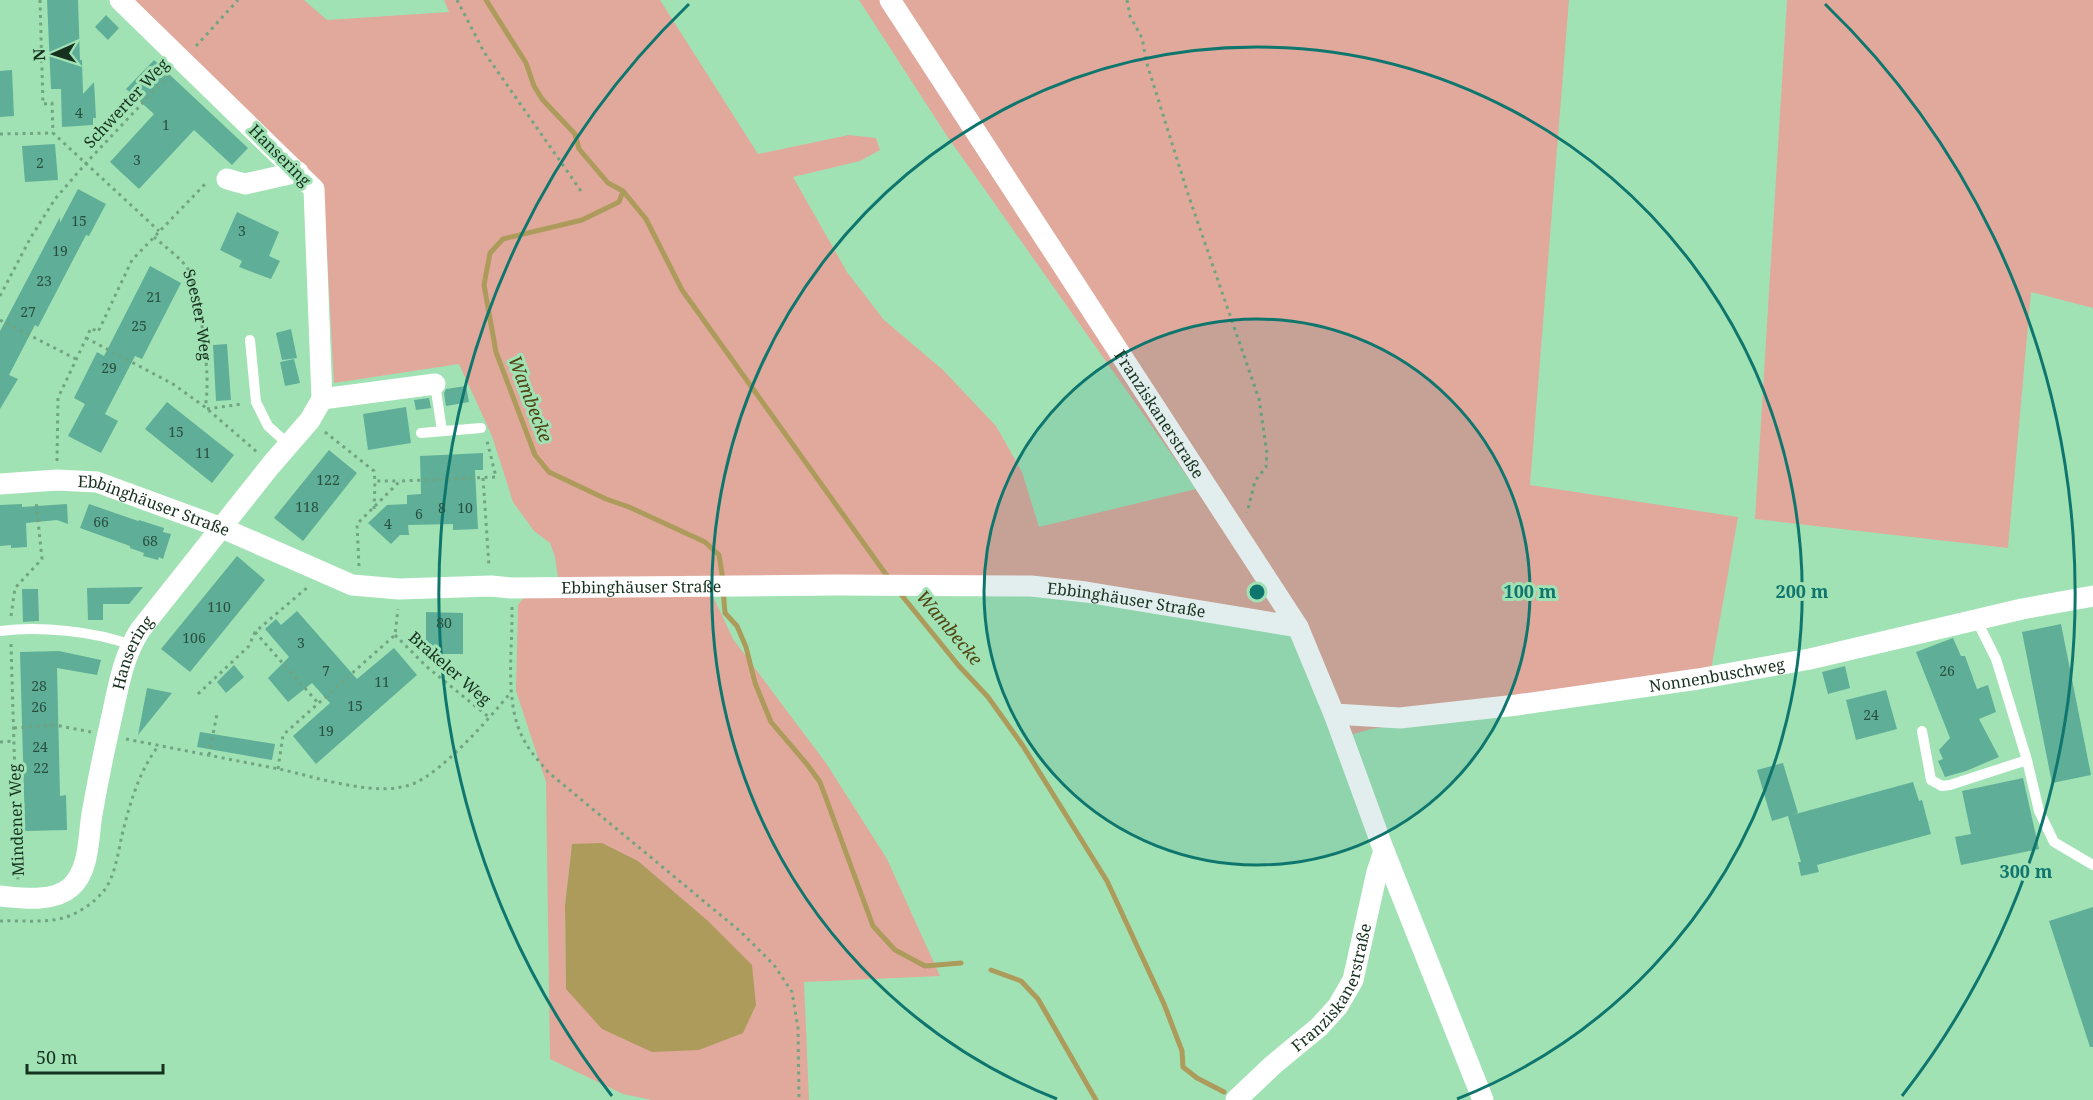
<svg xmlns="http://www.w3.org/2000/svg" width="2093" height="1100" font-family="'Noto Serif',serif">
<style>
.green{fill:#e0a99c;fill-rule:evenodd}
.water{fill:#ad9b5c}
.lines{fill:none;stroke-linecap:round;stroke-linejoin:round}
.stream{stroke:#ad9b5c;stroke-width:5}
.building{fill:#5fae98}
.path{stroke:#71a581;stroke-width:3;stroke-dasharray:3 4.5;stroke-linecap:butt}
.service{stroke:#fff;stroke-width:10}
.minor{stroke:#fff;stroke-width:21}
.ring{fill:none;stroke:#0f766e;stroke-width:3}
.labels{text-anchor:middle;stroke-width:6;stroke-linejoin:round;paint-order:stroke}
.number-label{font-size:14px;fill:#29503d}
.street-label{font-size:16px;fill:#17311f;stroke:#a1e2b5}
.water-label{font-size:18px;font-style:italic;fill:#514412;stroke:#a1e2b5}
.centre{fill:#0f766e;stroke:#a1e2b5;stroke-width:3}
.ring-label{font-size:18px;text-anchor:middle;font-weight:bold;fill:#0f766e;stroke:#a1e2b5;stroke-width:6;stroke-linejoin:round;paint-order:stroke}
</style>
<rect width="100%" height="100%" fill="#a1e2b5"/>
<path class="green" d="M132,0H304L327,20L449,12L444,0H660L758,154L849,135L876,138L880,150L860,161L793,177L847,272L884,320L943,370L996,426L1022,472L1039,527L1196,489L947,136L859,0H1569L1530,485L1738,517L1708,687L1420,722L1371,729L1350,735L1290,634L1053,593L711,592L733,639L826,763L887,859L940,976L804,982L809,1100H652L623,1094L550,1059L546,782L516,691L518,605L526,595L560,592L555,557L550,543L534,531L513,502L492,436L459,364L334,383L326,235L320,181ZM572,844L566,989L565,905Z
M1787,0H2093V308L2031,292L2008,548L1755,519Z"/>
<path class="water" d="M602,843L638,861L708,921L752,965L756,1005L743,1033L699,1050L652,1052L602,1029L566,989L565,905L572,844Z"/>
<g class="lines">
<path class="stream" d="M486,0L526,63L534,86L542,99L575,134L579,149L608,183L623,191L646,219L682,290L890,580
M623,191L619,202L582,220L503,239L490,253L484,285L496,352L535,455L549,472L606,499L629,507L705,542L719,555L723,580
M723,589L725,613L737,626L746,647L755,683L771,722L806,763L820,782L873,926L895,950L925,966L961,963
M899,592L959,666L988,697L1023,746L1107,881L1164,1004L1182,1051L1183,1067L1197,1078L1224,1092
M991,970L1021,981L1038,999L1096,1100"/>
</g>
<path class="building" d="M47,0H78L80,60H82L83,94L94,82L96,118H93V125L62,127L61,89H51Z
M106,15L119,28L108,40L95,27Z
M154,60L248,148L232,165L194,130L139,189L110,162L154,114L126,89Z
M12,70L14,116L0,117V71Z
M55,144L58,180L25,182L22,146Z
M78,189L106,204L89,236L86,235L38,327L35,325L9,375L18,379L0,409V331L60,217V223Z
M237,212L279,232L269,256L280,261L271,279L239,267L242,261L220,250Z
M150,266L181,283L142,359L135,356L105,414L118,421L101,453L68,436L85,404L74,398L97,352L104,356Z
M291,329L297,358L282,360L276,333Z
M227,344L231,400L216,401L213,345Z
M294,359L300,383L285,386L280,362Z
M466,386L469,402L446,406L444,393L446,389Z
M429,398L431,408L416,410L414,400Z
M167,402L234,455L212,483L145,429Z
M406,407L411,443L368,450L363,414Z
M329,450L357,473L303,541L274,518Z
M483,453V470H475L478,529L453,530V524L408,525L409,535H400L391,544L368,523L387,505L407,504V495L421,494L420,456Z
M22,504V507L67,504L68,524L57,520L26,523L27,547L11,548V545L0,546V505Z
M89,504L138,521L139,520L164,528L163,532L171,534L163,559L159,557L158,560L143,556L144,553L130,548V546L80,528Z
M237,556L265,580L190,672L161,649Z
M143,587L129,604H103V620H88L87,588Z
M22,589H38L39,621L23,622Z
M297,611L357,679L394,648L417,675L316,764L293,736L330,703L312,683L288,702L268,678L289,657L265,629L276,619L281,625Z
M426,612L463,613V654H426Z
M2061,624L2091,775L2052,783L2022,632Z
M1953,638L1961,656H1965L1977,689L1988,685L1996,712L1979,719L1999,757L1966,771L1945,777L1938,761L1943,759L1939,750L1950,738L1916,652Z
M59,651L101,660L97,675L57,668L60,796L66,795L67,830L25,831L20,652Z
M234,665L244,677L226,693L217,682Z
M1845,666L1850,688L1828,694L1822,672Z
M147,688L172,693L138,735Z
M1886,690L1897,729L1856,740L1846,700Z
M200,732L275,744L272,760L197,747Z
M1783,763L1798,813L1792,815L1913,782L1919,801L1922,800L1931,834L1817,865L1819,872L1801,876L1798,862H1801L1788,816L1772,821L1757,770Z
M2023,778L2039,849L1961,865L1955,837L1971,834L1962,791Z
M2093,907V1047H2090L2049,921Z"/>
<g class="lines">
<g class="path">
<path d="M40,0L43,104L52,103L53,133L159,231"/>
<path d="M457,0L484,52L581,191"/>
<path d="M1127,0L1130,16L1142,38L1147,64L1188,194L1259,399L1267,453L1266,467L1255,481L1247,513"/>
<path d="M196,46L238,0"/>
<path d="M0,134L53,133"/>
<path id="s1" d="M154,237C163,245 183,260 188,269C200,296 212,379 205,407"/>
<path d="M0,296L31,237L55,199L87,162L169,75"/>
<path d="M0,320L76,359"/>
<path d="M86,338L173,384L205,407L257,452"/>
<path d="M207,409L242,404"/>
<path d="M325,432L374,471L375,481H400"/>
<path d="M57,461L58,398L91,328L98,332L132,260L207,182"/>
<path d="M483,478L489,566"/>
<path d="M374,509L375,481"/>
<path d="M359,566L357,524L400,481L496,477L487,441"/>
<path d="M512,607C513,649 503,704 525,742C531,753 540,762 548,772L741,932L774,965L792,992L798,1028L799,1100"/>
<path d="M11,616L15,588L42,559L36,501"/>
<path d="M255,632L319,704"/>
<path d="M395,635L427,667L490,718"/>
<path d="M11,644L18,880"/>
<path d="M198,694L249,646L255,632L309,586"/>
<path d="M14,728L55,725L91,732"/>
<path d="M126,739C177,749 228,759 279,769C317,777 378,799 415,783C444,770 490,718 511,692"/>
<path d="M0,742L14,741"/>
<path d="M209,755L217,714"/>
<path d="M278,769L283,735L395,635L398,609"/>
<path d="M0,921C22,920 49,924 69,916C82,911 94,902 103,892C115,877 118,853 122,835C130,803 139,771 159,745"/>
</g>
<path class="service" d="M250,340L256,402L268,426L289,445
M435,384L442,431
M421,433L481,428
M1977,621L1996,659L2027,760L2039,811L2054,842L2093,865
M0,631C40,626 94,631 131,645
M1922,731L1931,780L1942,786L1950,785L2027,760"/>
<g class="minor">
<path id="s2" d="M890,0L1298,627L1334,714L1384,851L1483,1100"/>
<path d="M227,179L245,184L298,172"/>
<path d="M322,399L435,384"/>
<path id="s3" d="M0,484L57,480L97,482L222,528L352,585L399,589L491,586L511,588L836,585L1031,586L1086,592L1298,627"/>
<path id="s4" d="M1334,714L1400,718L1517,705L1698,679L1810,659L2022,609L2093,596"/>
<path id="s5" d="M0,896C21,898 53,903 71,887C90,869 88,838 92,814C98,780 105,746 113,711C119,683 124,655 140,630L271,465L310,420L322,399L314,189L120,0"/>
<path id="s6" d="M1236,1100L1273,1065L1319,1027L1338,1006L1353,980L1377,872L1384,851"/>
</g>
</g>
<circle cx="1257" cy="592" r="273" fill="#0f766e" fill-opacity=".12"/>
<g class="ring">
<circle cx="1257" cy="592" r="273"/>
<path d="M1057 1099A545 545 0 1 1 1457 1099"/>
<path d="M612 1096A818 818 0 0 1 689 4M1825 4A818 818 0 0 1 1902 1096"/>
</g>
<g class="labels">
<g class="number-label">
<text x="79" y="118">4</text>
<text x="166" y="130">1</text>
<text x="137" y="165">3</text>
<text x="40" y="168">2</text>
<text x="79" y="226">15</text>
<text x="242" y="236">3</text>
<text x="60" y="256">19</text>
<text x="44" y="286">23</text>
<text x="154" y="302">21</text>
<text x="28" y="317">27</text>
<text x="139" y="331">25</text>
<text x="109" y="373">29</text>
<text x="176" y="437">15</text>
<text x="203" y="458">11</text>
<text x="328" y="485">122</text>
<text x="307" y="512">118</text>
<text x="442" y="513">8</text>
<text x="465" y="513">10</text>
<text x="419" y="519">6</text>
<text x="101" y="527">66</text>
<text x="388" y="529">4</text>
<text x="150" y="546">68</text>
<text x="219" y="612">110</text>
<text x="444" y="628">80</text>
<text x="194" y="643">106</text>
<text x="301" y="648">3</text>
<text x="326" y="676">7</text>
<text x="1947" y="676">26</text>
<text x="382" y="687">11</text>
<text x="39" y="691">28</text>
<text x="355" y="711">15</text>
<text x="39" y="712">26</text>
<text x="1871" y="720">24</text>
<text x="326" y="736">19</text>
<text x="40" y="752">24</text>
<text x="41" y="773">22</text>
</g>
<g class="street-label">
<text transform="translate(126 103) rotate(-47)" y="6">Schwerter Weg</text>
<text transform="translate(280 155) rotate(45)" y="6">Hansering</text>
<text dy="6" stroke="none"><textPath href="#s1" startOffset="94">Soester Weg</textPath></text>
<text dy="6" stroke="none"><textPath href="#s2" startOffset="494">Franziskanerstraße</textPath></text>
<text dy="6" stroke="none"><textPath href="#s3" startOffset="158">Ebbinghäuser Straße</textPath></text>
<text dy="6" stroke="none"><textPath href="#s3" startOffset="662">Ebbinghäuser Straße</textPath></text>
<text dy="6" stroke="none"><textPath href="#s3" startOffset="1148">Ebbinghäuser Straße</textPath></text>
<text dy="6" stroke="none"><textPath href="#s5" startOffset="318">Hansering</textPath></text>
<text transform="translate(450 668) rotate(41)" y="6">Brakeler Weg</text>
<text dy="6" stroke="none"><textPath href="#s4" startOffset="386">Nonnenbuschweg</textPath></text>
<text transform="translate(16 820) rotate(-92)" y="6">Mindener Weg</text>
<text dy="6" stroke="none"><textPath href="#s6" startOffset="152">Franziskanerstraße</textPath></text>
</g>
<g class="water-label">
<text transform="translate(530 399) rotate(69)" y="6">Wambecke</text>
<text transform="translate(949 628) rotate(50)" y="6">Wambecke</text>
</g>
</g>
<circle cx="1257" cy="592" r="9" class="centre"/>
<g class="ring-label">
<text x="1530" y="598">100 m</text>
<text x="1802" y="598">200 m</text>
<text x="2026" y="878">300 m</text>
</g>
<g transform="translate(54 54) rotate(267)" stroke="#a1e2b5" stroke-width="4.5" paint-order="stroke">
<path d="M0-4.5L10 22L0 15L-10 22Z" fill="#17311f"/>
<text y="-9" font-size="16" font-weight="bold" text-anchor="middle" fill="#17311f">N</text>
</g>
<path d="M27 1064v9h136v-9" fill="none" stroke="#17311f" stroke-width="3"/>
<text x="36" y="1064" font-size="18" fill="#17311f" stroke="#a1e2b5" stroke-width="4.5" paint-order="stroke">50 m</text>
</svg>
